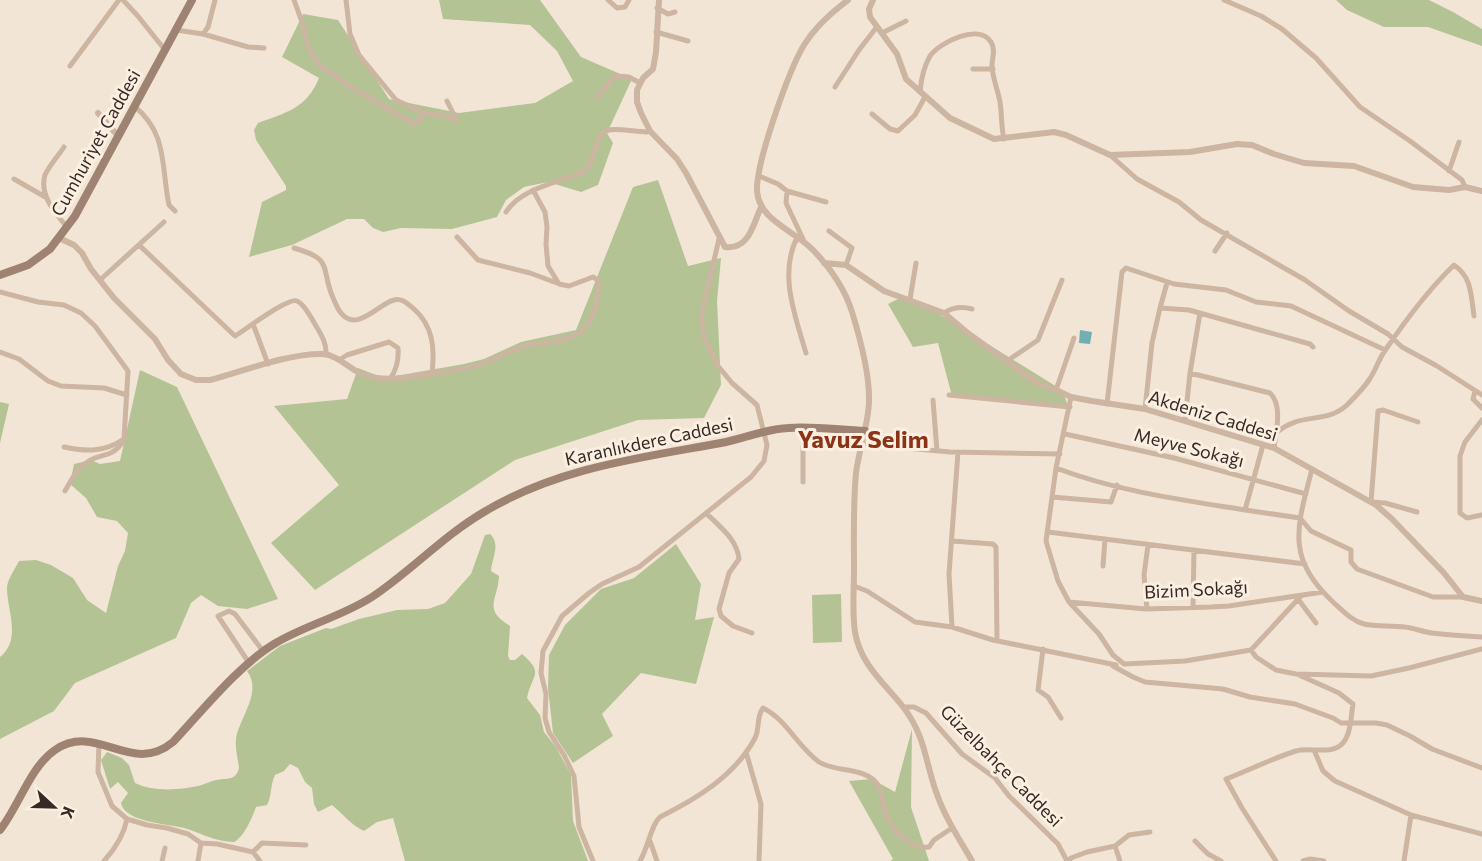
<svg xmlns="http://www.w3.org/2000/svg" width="1482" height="861" font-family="Commissioner,sans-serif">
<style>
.green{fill:#b3c394}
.water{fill:#72afb2}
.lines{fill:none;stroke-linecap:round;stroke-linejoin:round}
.minor{stroke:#ccb5a1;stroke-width:5}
.tertiary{stroke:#ccb5a1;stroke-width:6}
.secondary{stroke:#9f8372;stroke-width:8}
.labels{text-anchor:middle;stroke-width:6;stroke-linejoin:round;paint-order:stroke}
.street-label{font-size:18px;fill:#352a24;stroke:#fbefe2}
.district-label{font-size:24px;font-weight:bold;fill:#8b3316;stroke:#fbefe2}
</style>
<rect width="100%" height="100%" fill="#f3e5d5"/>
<path class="green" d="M439,0H540L581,57L632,79L607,133L613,143L598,185L581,192L548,182L524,187L506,200L497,217L452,229L401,228L383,232L373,228L364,219H347L292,245L249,257L262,202L286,190V186L256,140L254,130L258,123C287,112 306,109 319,78L282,57L303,14L338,20L389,99L459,113L535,103L573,81L557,51L530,25L443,19Z
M1336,0H1429L1453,12L1482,29V46L1428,27H1384L1347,10Z
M658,180L688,266L721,258L717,301L721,385L704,418L638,420L515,460L315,590L271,543L339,485L274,406L347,399L358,368L384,378L464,364L484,359L521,342L576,330L633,187Z
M904,296L928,307L1062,390L1068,406L952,396L938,343L913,347L888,304Z
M140,370L177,387L278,599L247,609L218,606L201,595L191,603L176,638L75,683L54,711L0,739V657C22,639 7,611 7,588C7,580 15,569 19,561L36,560L51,565L73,578L87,600L106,613L118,566L125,551L128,533L117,521L97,517L86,498L70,484L74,464L91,460L100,464L120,461Z
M0,402L9,404L0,443Z
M490,534C501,544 492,558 491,571L499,576C498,600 482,609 510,626L508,656L510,660H515L522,654C545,674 532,674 527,698L540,715L544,732L556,747L571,775L573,821L588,861H405L393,818L377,822L364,831C351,825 343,814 332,805L318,812L314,804L312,788L305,782L298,768L290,764L284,771L275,775C270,785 272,796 267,805L256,807C252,818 244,837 234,842C216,842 201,833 184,828C168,824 124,822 121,803L128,793L118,782L110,789L101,760L107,752L122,758L129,765L135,783C153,792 179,790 198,786C204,785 210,781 216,780C226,778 236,781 239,768C238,759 235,748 236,739C239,718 263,692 247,671L280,646L326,628L331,629L359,619L397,610L428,609L445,603L471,574L485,535Z
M676,544L701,584L695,620L714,617L696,684L641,673L602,714L613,736L573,763L553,733L548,688L549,655L565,625L601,589L634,578Z
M841,594L842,642L813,643L812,595Z
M912,729L911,807L929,861H890L893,859L849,781L872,779L895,792Z"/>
<path class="water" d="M1080,330L1092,332L1090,344L1079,343Z"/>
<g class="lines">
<path class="minor" d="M123,0L137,15L165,50
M294,0L302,22L309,50L322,67L348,85L414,124L421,119L423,113L396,100L359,55L350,34L346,0
M608,0L617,8L625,7L629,0
M1224,0L1261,16L1282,29L1316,58L1360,107L1410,141L1462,180L1465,187
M657,8L668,14L675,12
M176,30L203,34L248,47L264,48
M656,32L688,41
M882,33L906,21
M203,34L208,27L215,0
M70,66L119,0
M973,69H993
M835,87L859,50L876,28
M920,92C921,81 924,66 930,56C940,42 979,23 991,42C996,50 992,58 992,65C992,77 998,90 1000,102C1002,114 1001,127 1004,139
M597,97L615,76L629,77L640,83
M134,106C168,133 161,167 169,205L175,211
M423,113L446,116L457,121L447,101
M872,114L890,129L898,131L915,115L925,97
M64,147C59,155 49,166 45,175C39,195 55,213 67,227
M1110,155L1137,179L1179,202L1201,220L1305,280L1349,311L1388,334L1402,347L1437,366L1482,395
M1449,171L1459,142
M759,176L778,184L787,191L826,202
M14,179L47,198
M787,191L786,203L803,239
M506,212C519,192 545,186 566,178C573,176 581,174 587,168C597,157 594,133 609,130C617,128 637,132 646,132L650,131
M829,231L852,248L846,265
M798,236C778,272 795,316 806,353
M457,237L478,260L530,273L557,283
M139,245L235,336C245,330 288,297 297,301C304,304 308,313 312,319C318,330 327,341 326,354
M294,248C336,260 319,268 334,300C336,304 338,310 341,313C357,333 378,304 394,300C403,298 408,304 414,309C433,326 435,348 432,373C447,372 463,370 478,365C494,360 508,351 525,346C540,342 570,342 582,331C595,318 599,299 598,280L593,277L569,286L559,284L548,266L546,244L547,227L545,212L533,190
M1215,251L1227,233
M100,280L164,222
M0,292L38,302L64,305L81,313L95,326L128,371L124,439C105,452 86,452 64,447
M910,299L916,263
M1160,308L1167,283
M944,313C953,307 961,306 972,309
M253,324L268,364
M0,352L19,359L48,381L61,386L104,388L127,395
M339,360L347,355L389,342L398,348C399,360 397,369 390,379
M1007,361L1038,340L1062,280
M1190,373L1270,393C1283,405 1276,432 1274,448
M1056,390L1074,338
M1475,391L1473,399L1482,408
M949,395L1070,407
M1071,397L1056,468L1046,541L1058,581L1069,602L1099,634L1113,655L1124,664L1185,661L1251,650L1256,657L1276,670L1296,674L1371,676L1409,668L1482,649
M933,400L937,451
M1107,404L1122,272L1126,268L1174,284L1226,290L1256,302L1291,306L1385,350
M1145,409L1152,343L1160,308L1189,310L1310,344L1313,347
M1482,420L1465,442L1460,456V513L1467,518L1482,515
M1185,421L1190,373L1200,313
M1276,433C1301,411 1325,425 1347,405C1354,398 1363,389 1369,380C1375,372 1378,361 1384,352C1405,321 1427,291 1454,265C1472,277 1471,296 1474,316
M1065,434L1174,458L1306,494
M861,444L950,452L1060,454
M1056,468C1116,491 1182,500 1245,510L1263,445
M1312,469C1297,528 1285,557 1334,603C1343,611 1352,621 1364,624C1377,627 1391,625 1405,627C1414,628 1423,632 1432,633C1448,635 1465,636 1482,637
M803,482V447L806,428
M65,491C72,479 76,469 89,461C102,453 111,458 122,443
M1052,497L1111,502L1117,485
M1245,510L1300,518L1311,531L1351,550V562L1357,569L1433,597H1463
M1417,512L1385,503L1371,502L1378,411L1383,410L1418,422
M706,513C720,527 737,539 739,559L729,573L719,609L721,616L733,626L752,633
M1048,532L1305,564
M952,541L993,544L996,547L997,640
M1103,566L1105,539
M854,586L867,591L915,622L952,627L993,640L1116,665
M1298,599L1316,623
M1069,602L1146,609L1211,607L1229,606L1323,592
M1193,606L1194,551
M1147,609L1144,575L1148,545
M952,627L949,574L958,452
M1043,649L1038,690L1048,697L1061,718
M1251,650L1301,596
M249,663L218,616L229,611L235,614L263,651
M1113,666L1133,677L1145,682L1223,689L1250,697L1295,704L1333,718L1341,723H1376L1387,725L1410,736L1432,749L1482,768
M903,707H914L926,713L962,754L995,778L1009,796L1058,844L1067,861
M99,743L98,772L112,806L127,819L147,825L167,828L188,834L201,843L198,861
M1314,750L1323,771L1335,781L1411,815L1482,834
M746,752L761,804L759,861
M650,841L657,861
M1195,841L1208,854L1221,861
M201,843L217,844L253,852L260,861
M1115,846L1120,861
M253,852L262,843L306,845
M104,861C114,850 124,834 127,819
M162,861L165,848
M593,861L579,827L574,776L564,755L549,732L545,718L546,694L541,673L543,651L562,616L589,593L602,584L639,567L751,477L764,461L767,445L757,405L732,383L718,366L704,337L701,316L719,239
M640,861C648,848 651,825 660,817C696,799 735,776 755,738C760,729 756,717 763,708C787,720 797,746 819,762C836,773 865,766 878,785C883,793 882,803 885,812C891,829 910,850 929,847L934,840L952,828
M1069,861L1071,858L1087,852L1115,846L1129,835L1150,832
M1276,861L1242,808L1226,779C1250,770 1273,758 1296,751C1310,747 1331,755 1342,744C1351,735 1351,716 1353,704L1339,693L1299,675
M1303,861L1310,859L1324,861
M1404,861L1411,815"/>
<path class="tertiary" d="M659,0L656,52L653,69L643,78L637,90V102L641,113L650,131L677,159L686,173L725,247C749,250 753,225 761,207
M848,0C832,12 815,27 804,45C789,70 756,162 757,191C759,221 796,231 814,251C831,269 845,289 852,312C860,338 870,375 869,402C868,426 859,449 856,473C853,505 854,538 854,570C854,590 852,612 855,632C860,664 885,684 904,708C927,739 925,764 938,797C946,820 960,840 972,861
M873,0L869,9L870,17L897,54L906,79L950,118L994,139L1054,132L1066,135L1110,155L1190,152L1237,144L1252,145L1274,154L1304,163L1354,166L1413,187L1449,190L1465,187L1482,191
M98,113L118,136
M59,238L74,245L82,253L91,269L114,298L155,339L168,360L181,374L196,380H210C243,371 290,353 323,354C338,355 350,370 364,375C385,382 411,378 432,373
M824,263L846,265L884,291L944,313L969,334L1037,383L1056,390L1071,397L1092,401L1145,409L1274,448L1376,505L1392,519L1444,573L1463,597L1482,601"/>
<path class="secondary" d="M0,275L28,265L50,249L75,216L192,0
M0,830C19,806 30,767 55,750C97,721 131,777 173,742C202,711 239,665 274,644C305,625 341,617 372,597C411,571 443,536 484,512C557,468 639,458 721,443C743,439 765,429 788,428C813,426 839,430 865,431"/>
</g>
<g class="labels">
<g class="street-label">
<text transform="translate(96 143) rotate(-61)" y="6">Cumhuriyet Caddesi</text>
<text transform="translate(1213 416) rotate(17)" y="6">Akdeniz Caddesi</text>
<text transform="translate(649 442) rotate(-12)" y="6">Karanlıkdere Caddesi</text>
<text transform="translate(1189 448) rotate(14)" y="6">Meyve Sokağı</text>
<text transform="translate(1196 590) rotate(-3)" y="6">Bizim Sokağı</text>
<text transform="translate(1001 766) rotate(45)" y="6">Güzelbahçe Caddesi</text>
</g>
<g class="district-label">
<text x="863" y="448">Yavuz Selim</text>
</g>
</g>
<g transform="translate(54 807) rotate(112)" stroke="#fbefe2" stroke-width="4.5" paint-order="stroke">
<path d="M0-4.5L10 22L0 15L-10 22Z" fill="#352a24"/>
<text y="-9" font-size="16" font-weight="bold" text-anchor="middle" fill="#352a24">K</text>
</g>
</svg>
